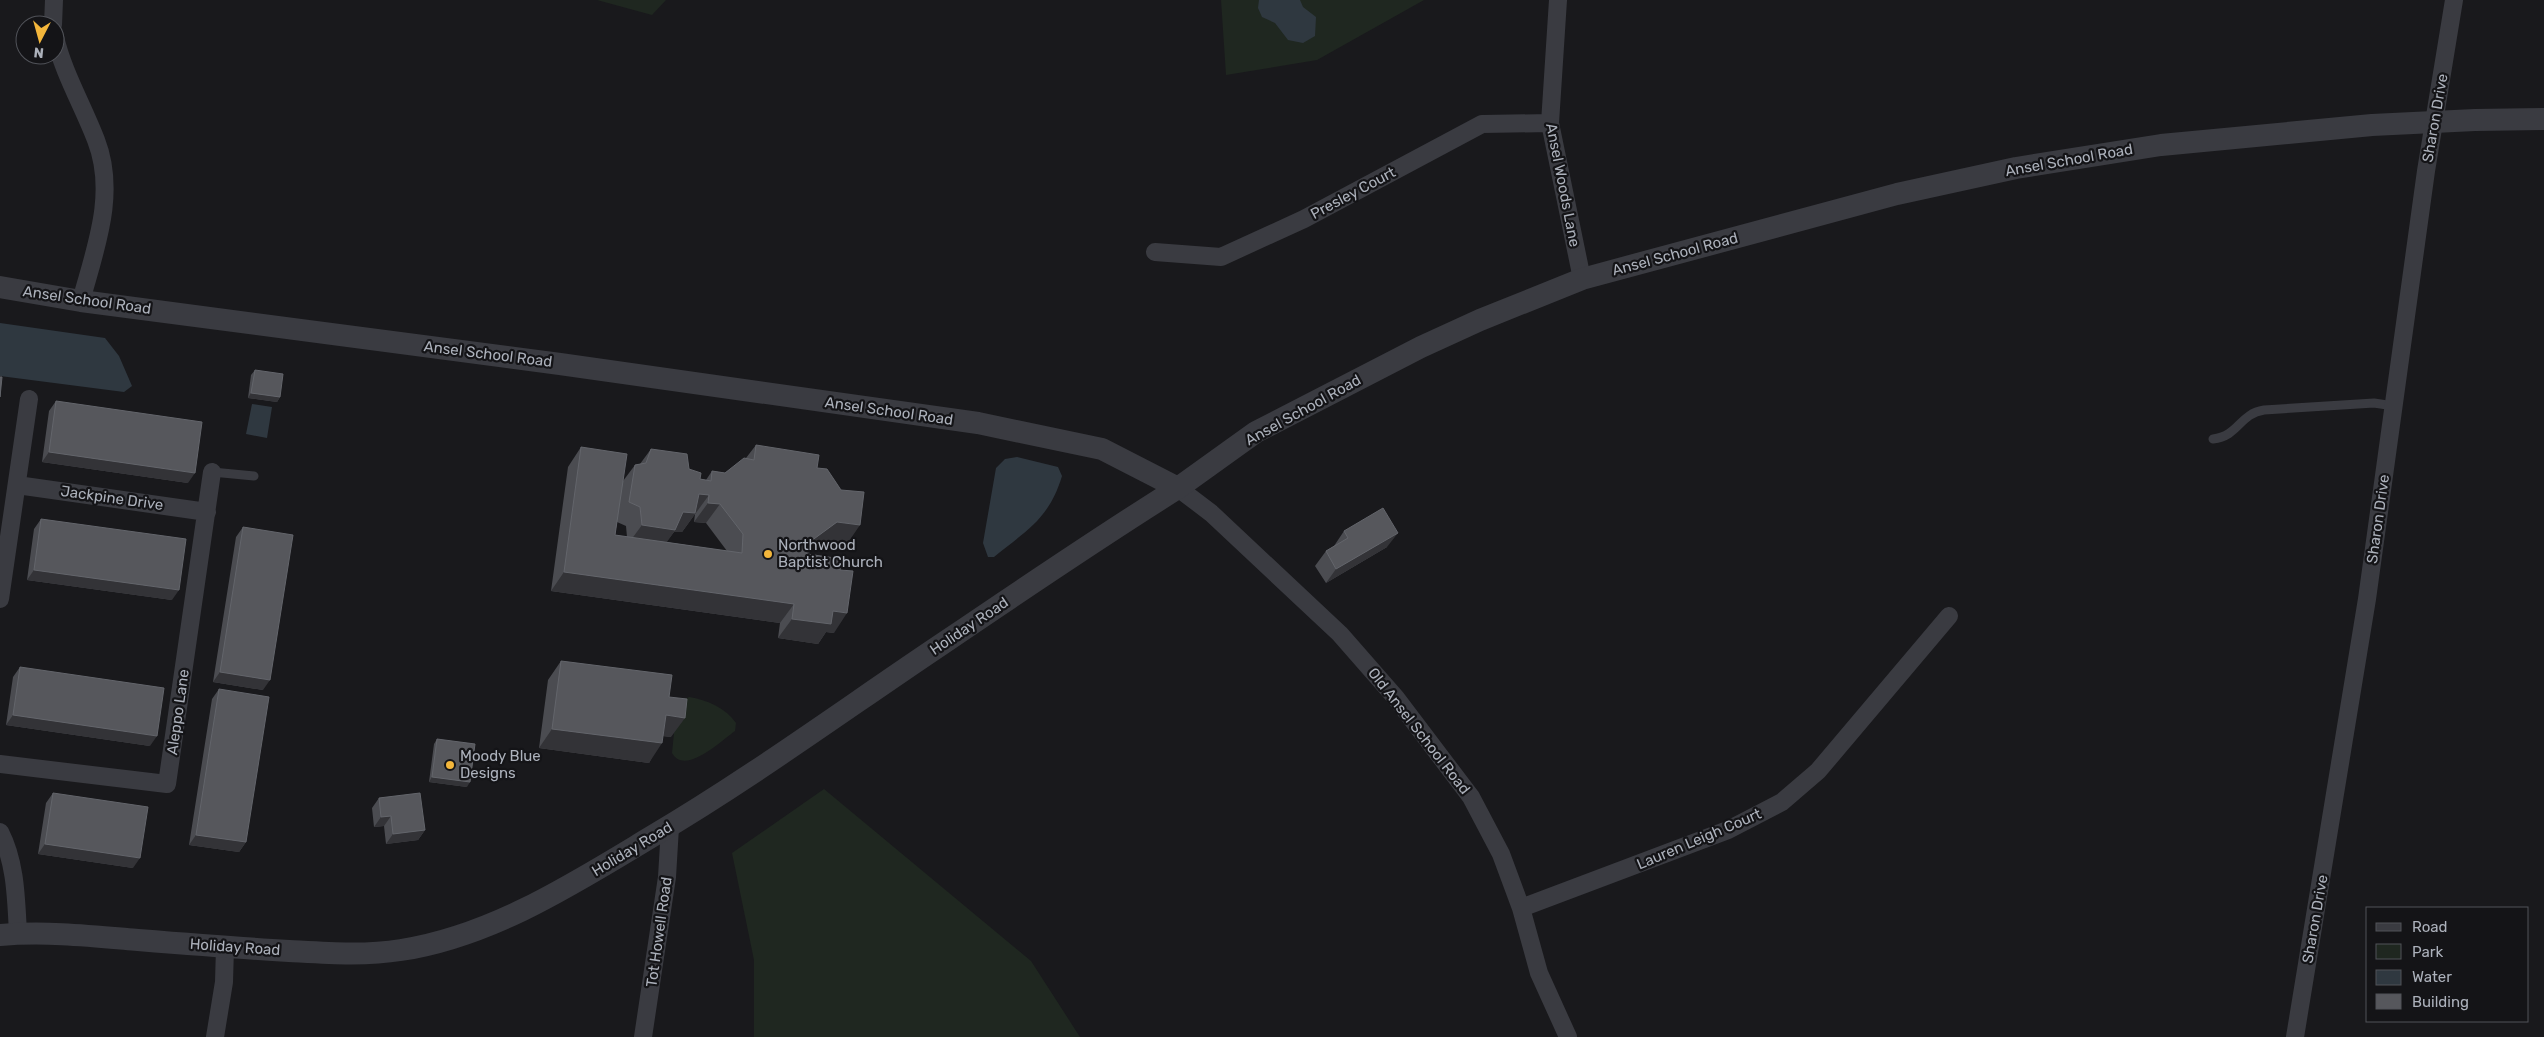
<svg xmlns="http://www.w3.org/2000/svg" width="2544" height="1037" font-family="Rubik,sans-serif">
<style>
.green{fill:#1f2720}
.water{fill:#2f3840}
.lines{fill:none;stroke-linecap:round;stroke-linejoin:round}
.service{stroke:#3a3b41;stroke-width:9}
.minor{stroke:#3a3b41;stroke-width:18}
.tertiary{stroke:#3a3b41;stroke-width:22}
.wall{fill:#4b4c51;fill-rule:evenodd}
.shaded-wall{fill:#333337}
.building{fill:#56575c;stroke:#63656b}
.poi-dot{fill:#f3b63b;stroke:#141417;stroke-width:2}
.labels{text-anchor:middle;stroke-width:4.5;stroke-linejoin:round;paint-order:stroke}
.street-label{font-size:15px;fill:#acb1bb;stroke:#141417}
.poi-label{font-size:15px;fill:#acb1bb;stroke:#141417;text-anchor:start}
</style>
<rect width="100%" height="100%" fill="#19191c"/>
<path class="green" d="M597,0H666L652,15Z
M1221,0H1424L1317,60L1226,75Z
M689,697C707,700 726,708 736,723L735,731C721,741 685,776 672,753L677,703Z
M824,789L1031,961L1080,1037H754V960L732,853Z"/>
<path class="water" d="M1259,0H1300L1303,7L1316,17L1315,36L1303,43L1288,40L1275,23L1262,17L1258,8Z
M0,323L105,338L119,356L132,386L124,392L0,376Z
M252,404L272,407L267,438L246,434Z
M1017,457L1058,467L1062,476C1049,519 1027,530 994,557H988L983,543L996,468L1005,459Z"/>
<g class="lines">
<path class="service" d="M2213,439C2239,436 2239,414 2264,410L2374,403L2394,406
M212,472L254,476"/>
<path class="minor" d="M1558,0L1550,123L1582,279
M53,25L54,0
M55,37C63,72 83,106 96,140C117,194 95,249 81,301
M1155,252L1221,257L1304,219L1482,124L1550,123
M17,485L207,512
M1178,488L1211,513L1340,634L1396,698L1471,797L1501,854L1521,908L1539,973L1568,1037
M0,599L29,399
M0,764L167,784L212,472
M0,832C16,863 16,899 18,933
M1521,908L1728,830L1782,802L1818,771L1949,616
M215,1037L224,982L225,947
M643,1037L667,877L670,827
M2295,1037L2367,599L2426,171L2454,0"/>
<path class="tertiary" d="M0,287L81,301L560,364L978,423L1102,449L1178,488L1256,432L1421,347L1480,320L1582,279L1897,194L2016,168L2161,145L2372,125L2475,120L2544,119
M0,935C46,931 92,936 138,940C188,944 239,948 289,951C326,953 364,956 401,950C492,936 573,884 651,837C751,778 845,709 942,644C1020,591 1098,538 1178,488"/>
</g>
<path class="wall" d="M255,370L280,397L277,402L248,398L251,375Z
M56,401L188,483L42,462L49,411Z
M756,445L817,468L847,544L824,541L807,554L840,570L834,633L826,632L818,644L778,638L780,623L551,591L568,467L581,447L623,481L635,465L640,464L651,449L689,469L700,479L706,480L712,471L725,473L746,458ZM695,514L694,522L706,523L727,551L666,542L674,532H682ZM617,522L626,526L627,537L615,535Z
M41,519L172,600L27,580L34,529Z
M243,527L263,690L213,682L236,537Z
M1344,531L1387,547L1326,583L1315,566L1326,551L1334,546Z
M561,661L669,697L671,737L663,736L649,763L539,748L548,680Z
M20,667L150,746L6,725L13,677Z
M219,689L246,842L239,852L189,845L212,699Z
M437,739L467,787L429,782L434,744Z
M53,793L133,868L38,854L46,803Z
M379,798L425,830L418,840L386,844L384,826L374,827L372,808Z"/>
<path class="shaded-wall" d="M251,393L280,397L277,402L248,398Z
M49,452L195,473L188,483L42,462Z
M699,494L709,495L682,532H674L662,549L628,544L642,525L683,512Z
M708,503L720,504L706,523L694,522Z
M837,522L860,525L847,544L824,541L794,564L807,544Z
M1398,533L1387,547L1326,583L1336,569Z
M34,570L179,590L172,600L27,580Z
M564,572L794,604L780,623L551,591Z
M833,611L847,613L834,633L826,632L818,644L778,638L792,619Z
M220,672L270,680L263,690L213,682Z
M13,715L157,736L150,746L6,725Z
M666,715L685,718L671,737L653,735Z
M552,729L662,743L649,763L539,748Z
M432,777L470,782L467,787L429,782Z
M391,816L384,826L374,827L381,817Z
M425,830L418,840L386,844L393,834Z
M196,835L246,842L239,852L189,845Z
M45,844L140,858L133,868L38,854Z"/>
<path class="building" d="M255,370L283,374L280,397L251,393Z
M0,377H2L0,397Z
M56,401L202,422L195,473L49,452Z
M756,445L819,455L817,468L827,469L841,490L864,492L860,525L837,522L807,544V554L842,559L840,570L853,571L847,613L833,611L831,624L792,619L794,604L564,572L581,447L627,454L615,535L742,553L743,534L720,504L708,503L709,495L699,494L695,513L683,512L675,530L642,525L640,507L629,502L635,465L646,463L651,449L687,454L689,469L701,473L700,479L711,481L712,471L725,473L744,458L754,460Z
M1383,508L1398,533L1336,569L1326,551L1348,538L1344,531Z
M41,519L186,539L179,590L34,570Z
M243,527L293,535L270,680L220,672Z
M561,661L672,675L669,697L687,699L685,718L666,715L662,743L552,729Z
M20,667L164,688L157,736L13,715Z
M219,689L269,697L246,842L196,835Z
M437,739L475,744L470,782L432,777Z
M53,793L148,807L140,858L45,844Z
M420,793L425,830L393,834L391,816L381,817L379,798Z"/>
<g class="poi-dot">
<circle cx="768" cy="554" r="5"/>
<circle cx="450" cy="765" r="5"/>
</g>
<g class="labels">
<g class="street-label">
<text transform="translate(2435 118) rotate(-80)" y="5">Sharon Drive</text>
<text transform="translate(2069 160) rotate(-10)" y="5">Ansel School Road</text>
<text transform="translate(1563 185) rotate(79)" y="5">Ansel Woods Lane</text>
<text transform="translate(1353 193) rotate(-28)" y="5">Presley Court</text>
<text transform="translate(1675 254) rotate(-15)" y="5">Ansel School Road</text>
<text transform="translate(87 300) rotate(8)" y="5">Ansel School Road</text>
<text transform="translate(488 354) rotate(7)" y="5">Ansel School Road</text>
<text transform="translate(1303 410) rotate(-29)" y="5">Ansel School Road</text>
<text transform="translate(889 411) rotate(8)" y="5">Ansel School Road</text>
<text transform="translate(112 498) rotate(8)" y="5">Jackpine Drive</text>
<text transform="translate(2378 519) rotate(-82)" y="5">Sharon Drive</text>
<text transform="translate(969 626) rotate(-34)" y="5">Holiday Road</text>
<text transform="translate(178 712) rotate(-82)" y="5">Aleppo Lane</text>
<text transform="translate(1419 731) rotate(52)" y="5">Old Ansel School Road</text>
<text transform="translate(1699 839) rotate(-23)" y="5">Lauren Leigh Court</text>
<text transform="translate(632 849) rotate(-31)" y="5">Holiday Road</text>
<text transform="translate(2315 919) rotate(-80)" y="5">Sharon Drive</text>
<text transform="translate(659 932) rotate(-82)" y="5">Tot Howell Road</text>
<text transform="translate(235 947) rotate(4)" y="5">Holiday Road</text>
</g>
<g class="poi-label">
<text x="778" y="550">Northwood<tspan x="778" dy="17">Baptist Church</tspan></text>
<text x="460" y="761">Moody Blue<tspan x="460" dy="17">Designs</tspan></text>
</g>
</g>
<rect x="2366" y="907" width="162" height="115" fill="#141417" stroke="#515359"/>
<rect x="2376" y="923" width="25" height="8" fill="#3a3b41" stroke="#515359"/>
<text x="2412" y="932" font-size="15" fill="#acb1bb">Road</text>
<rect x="2376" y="944" width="25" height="15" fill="#1f2720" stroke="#515359"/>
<text x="2412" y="957" font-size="15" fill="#acb1bb">Park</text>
<rect x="2376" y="970" width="25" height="15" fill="#2f3840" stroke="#515359"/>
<text x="2412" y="982" font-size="15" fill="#acb1bb">Water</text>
<rect x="2376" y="994" width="25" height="15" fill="#56575c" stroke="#515359"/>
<text x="2412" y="1007" font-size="15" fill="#acb1bb">Building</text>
<g transform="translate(40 40) rotate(186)"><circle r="24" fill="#141417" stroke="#515359"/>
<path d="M0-4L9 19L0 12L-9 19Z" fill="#f3b63b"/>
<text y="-8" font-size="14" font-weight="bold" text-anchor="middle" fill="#acb1bb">N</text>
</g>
</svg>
